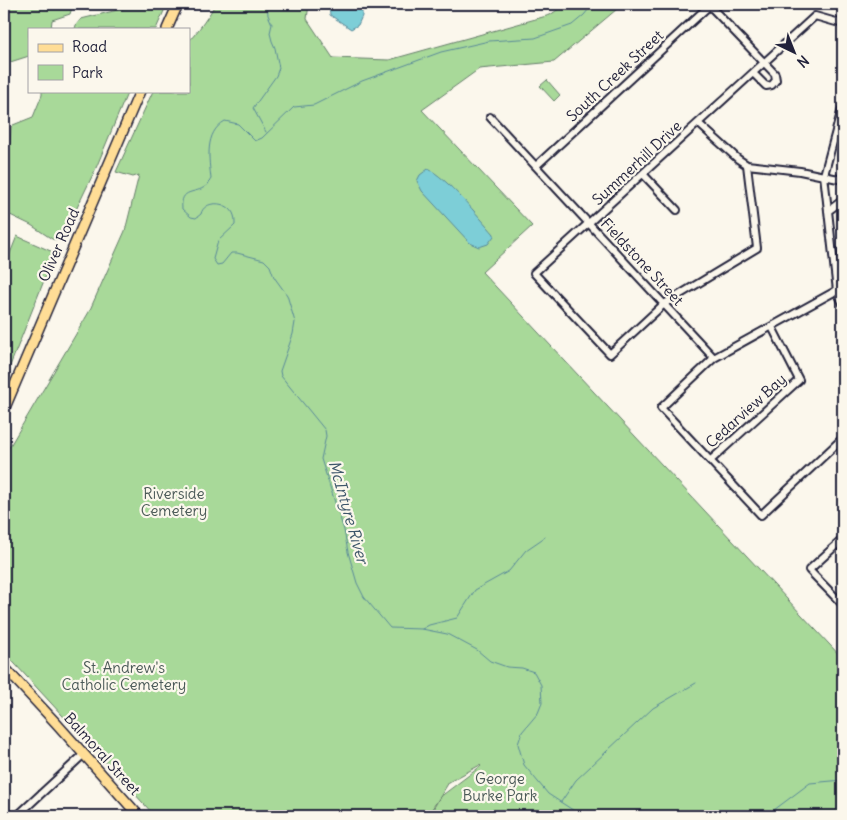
<svg xmlns="http://www.w3.org/2000/svg" width="847" height="820" font-family="Delius,sans-serif">
<style>
.green{fill:#a8d999;stroke:#657e6a;fill-rule:evenodd}
.water{fill:#7dced7;stroke:#598999}
.lines{fill:none;stroke-linecap:round;stroke-linejoin:round}
.stream{stroke:#598999;stroke-width:1}
.minor-casing{stroke:#22223b;stroke-width:10}
.major-casing{stroke:#22223b;stroke-width:12}
.minor{stroke:#fbf7ec;stroke-width:6}
.major{stroke:#ffdd96;stroke-width:9}
.labels{text-anchor:middle;stroke-width:4.5;stroke-linejoin:round;paint-order:stroke}
.street-label{font-size:15px;fill:#22223b;stroke:#fbf7ec}
.park-label{font-size:15px;fill:#4a5957;stroke:#fbf7ec}
.water-label{font-size:16px;font-style:italic;fill:#3d566a;stroke:#fbf7ec}
</style>
<rect width="100%" height="100%" fill="#fbf7ec"/>
<filter id="ink" filterUnits="userSpaceOnUse"><feTurbulence type="fractalNoise" baseFrequency=".02" numOctaves="2"/><feDisplacementMap in="SourceGraphic" scale="10" xChannelSelector="R" yChannelSelector="G"/><feConvolveMatrix kernelMatrix="1 2 1 2 8 2 1 2 1" color-interpolation-filters="sRGB"/></filter>
<g filter="url(#ink)">
<path class="green" d="M4,4H73L70,14L52,20L51,29H29V56L4,64Z
M134,4H167L156,29H75L76,25L81,19L134,6Z
M215,4H309L307,19L333,58L389,60L550,15L566,4H623L554,62L479,69L422,110L532,226L482,272L843,659V816H429L440,797L427,816H155L4,652V456L89,312L125,231L139,175L133,177L116,172L153,91H189V41C196,34 212,12 215,4ZM480,765L481,766L440,797L449,782Z
M547,80L560,95L554,101L540,86Z
M42,91H128L96,168L61,241L52,239L31,225L4,212V158L10,143L11,127L13,125L33,117L42,95Z
M17,236L55,253L4,381V266H5Z"/>
<path class="water" d="M329,4H362V16L358,25L351,29L330,15Z
M428,169C445,176 480,218 494,234V236L488,244L479,247L470,243L422,191L417,181L420,175Z"/>
<g class="lines">
<path class="stream" d="M266,132L253,108L276,76L279,68L275,48L272,41L270,33L272,24L268,15L267,4
M422,629L429,625L457,618L475,590L509,571L526,550L545,537
M561,802L576,780L653,708L696,683
M582,816L548,794L524,765L518,744L522,732L538,713L542,703L541,685L534,672L522,668L507,667L490,661L477,650L447,634L422,629L390,628L364,597L357,583L348,552L344,530L321,459L326,436L325,430L281,376L280,371L293,334L295,322L287,295L274,277L270,266L264,260L237,253H231L222,264L217,265L213,259L218,241L235,225C235,221 235,217 233,213C227,201 204,200 201,214L196,218L191,217L182,209C180,187 195,195 206,186C209,185 209,181 211,179C209,159 204,133 225,121L238,124L255,141L262,138L294,107L314,105L362,81L441,52L489,41L535,38L572,25L584,15L593,4
M766,816L810,783L843,780"/>
<defs>
<path id="minor" d="M709,5L775,74L776,80L772,85L766,86L753,73
M843,105L824,175L837,291L843,304
M490,117L714,358
M698,123L738,159L747,165L800,171L843,180
M747,165L757,248L664,304L610,354L534,273L815,16L843,24
M536,166L711,4
M643,174L677,210
M828,211L843,200
M843,287L714,358L661,408L761,515L843,438
M711,460L799,380L772,327
M843,539L809,570L843,605
M17,816L84,754"/>
<path id="major" d="M167,29L178,4
M4,410L140,91
M4,667L56,723L139,816"/>
</defs>
<use href="#minor" class="minor-casing"/>
<use href="#major" class="major-casing"/>
<use href="#minor" class="minor"/>
<use href="#major" class="major"/>
</g>
</g>
<g class="labels">
<g class="street-label">
<text transform="translate(615 76) rotate(-43)" y="5">South Creek Street</text>
<text transform="translate(637 163) rotate(-43)" y="5">Summerhill Drive</text>
<text transform="translate(59 245) rotate(-66)" y="5">Oliver Road</text>
<text transform="translate(642 262) rotate(47)" y="5">Fieldstone Street</text>
<text transform="translate(746 411) rotate(-42)" y="5">Cedarview Bay</text>
<text transform="translate(102 754) rotate(48)" y="5">Balmoral Street</text>
</g>
<g class="park-label">
<text x="174" y="499">Riverside<tspan x="174" dy="17">Cemetery</tspan></text>
<text x="124" y="673">St. Andrew's<tspan x="124" dy="17">Catholic Cemetery</tspan></text>
<text x="500" y="784">George<tspan x="500" dy="17">Burke Park</tspan></text>
</g>
<g class="water-label">
<text transform="translate(349 512) rotate(74)" y="6">McIntyre River</text>
</g>
</g>
<rect width="847" height="820" fill="none" stroke="#fbf7ec" stroke-width="20"/>
<rect x="10" y="10" width="827" height="800" fill="none" stroke="#22223b" stroke-width="2" filter="url(#ink)"/>
<rect x="28" y="28" width="162" height="65" fill="#fbf7ec" stroke="#a4a2a5"/>
<rect x="38" y="44" width="25" height="8" fill="#ffdd96" stroke="#a4a2a5"/>
<text x="72" y="52" font-size="15" fill="#22223b">Road</text>
<rect x="38" y="65" width="25" height="15" fill="#a8d999" stroke="#a4a2a5"/>
<text x="72" y="78" font-size="15" fill="#22223b">Park</text>
<g transform="translate(794 52) rotate(137)" stroke="#fbf7ec" stroke-width="4" paint-order="stroke">
<path d="M0-4L9 19L0 12L-9 19Z" fill="#22223b"/>
<text y="-8" font-size="14" font-weight="bold" text-anchor="middle" fill="#22223b">N</text>
</g>
</svg>
